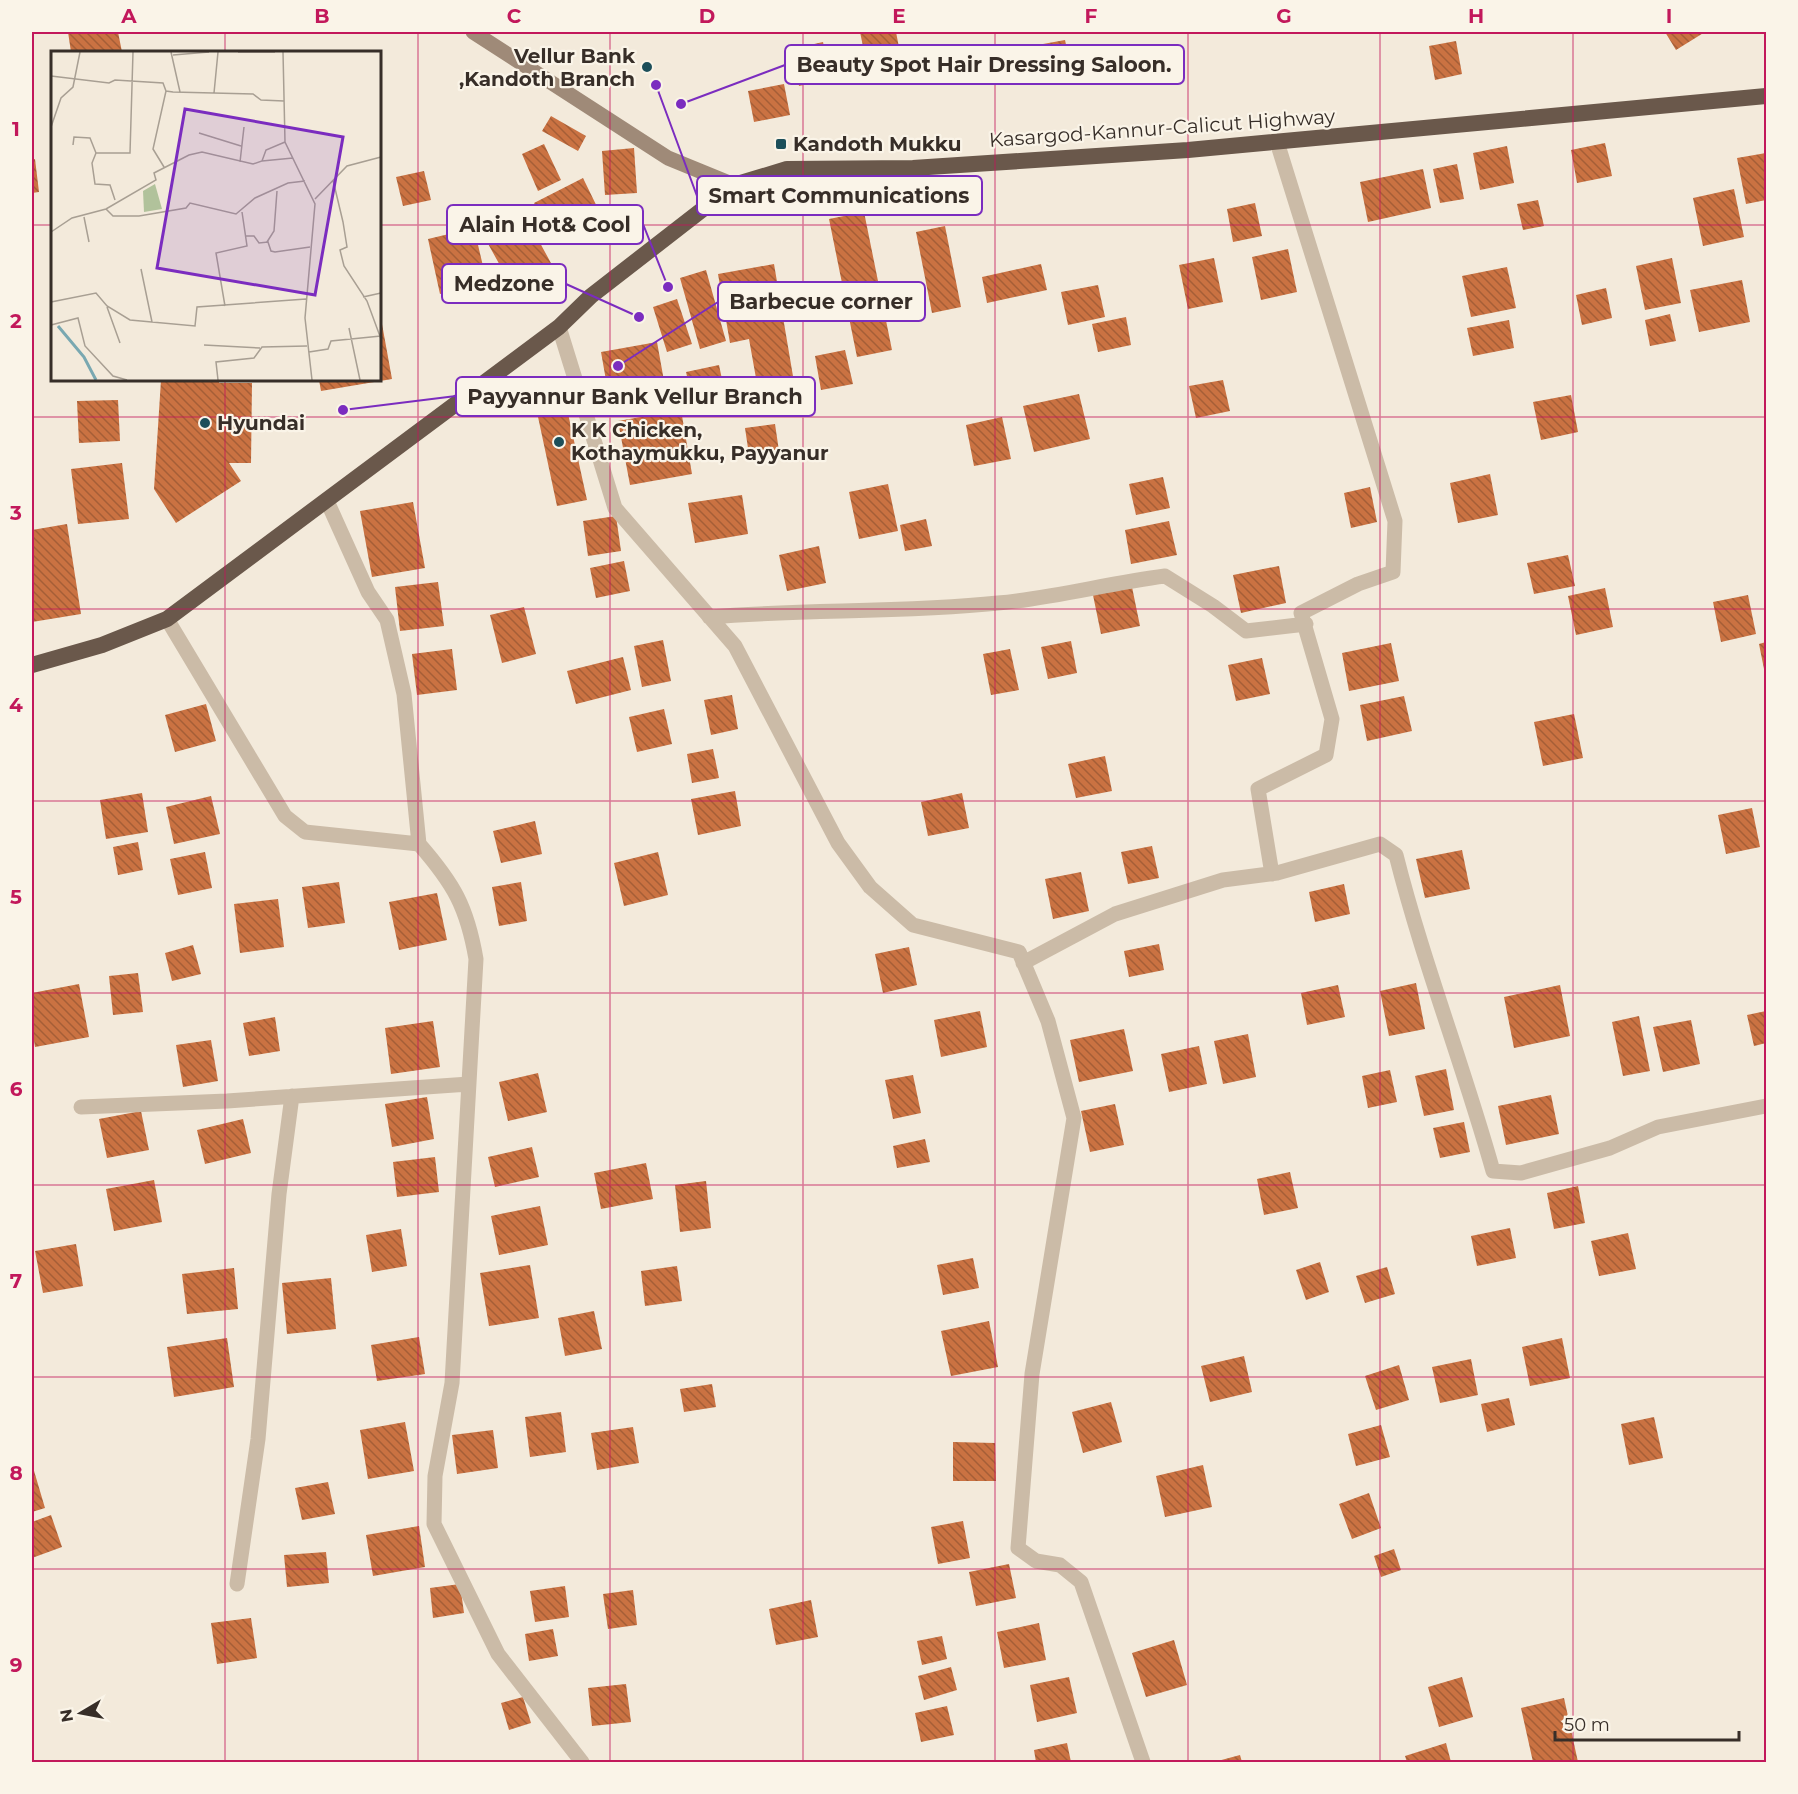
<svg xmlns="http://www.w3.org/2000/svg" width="1798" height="1794" font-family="Montserrat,sans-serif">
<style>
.building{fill:url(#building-back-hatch)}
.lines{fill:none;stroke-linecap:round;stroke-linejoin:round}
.minor{stroke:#cbbba7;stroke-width:15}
.secondary{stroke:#9f8a78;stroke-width:15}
.trunk{stroke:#6a584b;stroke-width:16}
.grid{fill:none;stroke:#c2185b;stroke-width:1.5;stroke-opacity:0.55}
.poi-dot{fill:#1c4f5a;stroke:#faf4e8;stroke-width:2}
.labels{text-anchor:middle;stroke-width:4.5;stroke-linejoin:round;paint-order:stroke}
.poi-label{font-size:20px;font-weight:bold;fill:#372e28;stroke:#faf4e8;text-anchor:start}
.street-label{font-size:20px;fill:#372e28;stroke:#faf4e8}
.inset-river{fill:none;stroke:#79a8b1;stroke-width:3}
.inset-road{fill:none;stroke:#a89f93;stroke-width:1.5}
.view{fill:#7b2cbf;fill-opacity:0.15;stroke:#7b2cbf;stroke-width:3}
.inset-edge{fill:none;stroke:#372e28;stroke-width:3}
.leader{fill:none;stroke:#7b2cbf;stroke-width:2}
.callout-dot{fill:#7b2cbf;stroke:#faf4e8;stroke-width:2}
.callout{fill:#faf4e8;stroke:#7b2cbf;stroke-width:2}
.callout-label{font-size:21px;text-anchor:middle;font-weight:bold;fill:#372e28}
.neatline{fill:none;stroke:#c2185b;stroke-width:2}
.grid-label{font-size:20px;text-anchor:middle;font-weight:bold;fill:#c2185b}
</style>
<defs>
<pattern id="building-back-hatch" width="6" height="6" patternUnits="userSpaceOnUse" patternTransform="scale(1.5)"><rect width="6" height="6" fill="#ca7242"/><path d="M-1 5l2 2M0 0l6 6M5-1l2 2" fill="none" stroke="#a55e37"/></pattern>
</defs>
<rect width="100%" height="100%" fill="#f3eadb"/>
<path class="building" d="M68,32H118L122,52H71Z
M860,32H896L903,68L869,75Z
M1665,32H1705L1676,50Z
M1065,40L1071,67L1048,72L1043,44Z
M1456,41L1462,74L1435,80L1429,46Z
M823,42L831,79L799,86L792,49Z
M784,84L790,115L754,122L748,91Z
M551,116L586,136L578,151L542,131Z
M1605,143L1612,176L1577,183L1571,150Z
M544,144L561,180L538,191L522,154Z
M1507,146L1514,183L1480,190L1473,153Z
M634,148L637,193L605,195L602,151Z
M1766,153V200L1746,204L1737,158Z
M35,159L39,192L32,193V160Z
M1457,164L1464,199L1440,203L1433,169Z
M1423,169L1431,208L1368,222L1360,182Z
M424,171L431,200L403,206L396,177Z
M583,178L602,217L554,242L534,203Z
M1734,189L1744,237L1703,246L1693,198Z
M1538,200L1544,226L1523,230L1517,204Z
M1255,203L1262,236L1233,242L1227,209Z
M521,208L558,276L518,298L481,231Z
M864,212L892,350L857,357L829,219Z
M945,226L961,307L932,313L916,232Z
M474,228L487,283L440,294L428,239Z
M1288,249L1297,292L1261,300L1252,257Z
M1214,258L1223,302L1188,309L1179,265Z
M1672,258L1681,303L1645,310L1636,266Z
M774,264L795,388L759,395L749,339L730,343L718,274Z
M1041,264L1047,290L987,303L982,277Z
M1507,267L1516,308L1471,317L1462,276Z
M706,270L726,341L700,349L680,278Z
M1742,280L1750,322L1699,332L1690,290Z
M1098,285L1105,317L1068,325L1061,292Z
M1606,288L1612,318L1582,325L1576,295Z
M677,299L692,344L667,352L653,307Z
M380,313L392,379L321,391L319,380H380Z
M1670,314L1676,341L1650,346L1645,320Z
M1126,317L1131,345L1098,352L1092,324Z
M1509,320L1514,348L1473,356L1467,328Z
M657,342L666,392L610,403L601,352Z
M845,350L853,384L821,390L815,356Z
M719,365L728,408L696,415L686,372Z
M560,377L587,500L557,506L531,384Z
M161,380H219V383H252L251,463H229L241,481L176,523L154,489Z
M1223,380L1230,411L1196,418L1189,386Z
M1079,394L1090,439L1034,452L1023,406Z
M1571,395L1578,432L1541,440L1533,402Z
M118,400L120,441L79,443L77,401Z
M681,410L692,474L630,485L618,421Z
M1002,417L1011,459L974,466L966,425Z
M775,424L779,451L749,455L745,428Z
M122,463L129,519L78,524L71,469Z
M1490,474L1498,515L1458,523L1450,483Z
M1163,477L1170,508L1136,515L1129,484Z
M888,484L898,531L859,539L849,492Z
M1370,487L1377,522L1351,528L1344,493Z
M742,495L748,534L695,543L688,503Z
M413,502L425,568L372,577L360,511Z
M616,516L621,551L588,556L583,521Z
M926,519L932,546L905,551L900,525Z
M1169,521L1177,555L1131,564L1125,530Z
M67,524L81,614L32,622V530Z
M819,546L826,583L787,591L779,555Z
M1568,555L1575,586L1534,594L1527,563Z
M624,561L630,591L596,598L590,568Z
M1279,566L1286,603L1241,613L1233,575Z
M438,582L444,626L400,631L395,587Z
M1132,587L1140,626L1101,634L1093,595Z
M1605,588L1613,627L1576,635L1568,596Z
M1748,595L1756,634L1721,642L1713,602Z
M524,607L536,654L502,663L490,615Z
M663,640L671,681L642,687L634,646Z
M1071,641L1077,673L1048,679L1041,647Z
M1766,642V674H1765L1759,644Z
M1391,643L1399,681L1349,691L1342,653Z
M452,649L457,690L417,695L412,654Z
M1010,649L1019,690L991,695L983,654Z
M623,657L631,690L576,704L567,671Z
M1262,658L1270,694L1236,701L1228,665Z
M732,695L738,729L711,735L704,700Z
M1404,696L1412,731L1367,741L1360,705Z
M206,704L216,741L175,752L165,715Z
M664,709L672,744L637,752L629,717Z
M1574,714L1583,758L1543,766L1534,722Z
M713,749L719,778L692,783L687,754Z
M1105,756L1112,791L1076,798L1068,764Z
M735,791L741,826L698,835L691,799Z
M142,793L148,832L106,839L100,800Z
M962,793L969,828L928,836L921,802Z
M211,796L220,834L174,844L166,807Z
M1752,808L1760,847L1726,854L1718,815Z
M535,821L542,854L501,863L493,831Z
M138,842L143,870L118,875L113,847Z
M1152,846L1159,878L1128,884L1121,852Z
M1462,850L1470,889L1425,898L1416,859Z
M205,852L212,888L178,895L170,859Z
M658,852L668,895L624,906L614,863Z
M1081,872L1089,911L1053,919L1045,879Z
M339,882L345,923L308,928L302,887Z
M521,882L527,921L499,926L492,887Z
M1344,884L1350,914L1315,922L1309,892Z
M437,893L447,940L399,950L389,902Z
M278,899L284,947L240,953L234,904Z
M1159,944L1164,970L1129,977L1124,951Z
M193,945L201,974L172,981L165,953Z
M909,947L917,985L883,993L875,954Z
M138,973L143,1012L113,1015L109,976Z
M1416,983L1425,1029L1389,1036L1380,991Z
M79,984L89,1037L35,1047L32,1028V993Z
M1338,985L1345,1017L1307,1025L1301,993Z
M1560,985L1570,1036L1514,1048L1504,997Z
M980,1011L987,1047L941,1057L934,1020Z
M1766,1011V1043L1754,1046L1747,1015Z
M1639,1016L1650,1071L1623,1076L1612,1022Z
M275,1017L280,1051L249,1056L243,1023Z
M1691,1020L1700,1064L1663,1072L1653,1027Z
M433,1021L440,1067L391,1074L385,1028Z
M1124,1029L1133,1071L1079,1082L1070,1040Z
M1248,1034L1256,1077L1223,1084L1214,1041Z
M211,1040L218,1081L183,1087L176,1045Z
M1199,1046L1207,1084L1169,1092L1161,1054Z
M1446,1069L1454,1110L1424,1116L1415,1076Z
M1390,1070L1397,1102L1368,1108L1362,1076Z
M538,1073L547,1112L508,1121L499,1082Z
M913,1075L921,1113L893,1119L885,1080Z
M1551,1095L1559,1134L1506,1145L1498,1106Z
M427,1097L434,1139L392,1147L385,1104Z
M1115,1104L1124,1145L1090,1152L1081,1111Z
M141,1111L149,1150L107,1158L99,1119Z
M243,1119L251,1153L205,1164L197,1130Z
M1464,1122L1470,1152L1440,1158L1433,1128Z
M925,1139L930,1162L897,1168L893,1146Z
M532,1147L539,1177L495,1187L488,1157Z
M435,1157L439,1192L397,1197L393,1162Z
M646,1163L653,1199L601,1209L594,1173Z
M1290,1172L1298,1208L1264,1215L1257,1179Z
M154,1180L162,1222L114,1231L106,1189Z
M706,1181L711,1228L680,1232L675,1185Z
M1578,1186L1585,1223L1554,1229L1547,1193Z
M540,1206L548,1245L499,1255L491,1216Z
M1510,1228L1516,1258L1477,1266L1471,1236Z
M401,1229L407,1266L372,1272L366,1235Z
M1628,1233L1636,1269L1599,1276L1591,1241Z
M76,1244L83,1286L43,1293L35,1251Z
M973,1258L979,1288L943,1295L937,1265Z
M1320,1262L1329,1292L1306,1300L1296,1270Z
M530,1265L539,1318L489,1326L480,1273Z
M677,1266L682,1301L645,1306L641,1271Z
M1387,1267L1395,1294L1365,1303L1356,1276Z
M234,1268L238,1309L187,1314L182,1274Z
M331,1278L336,1329L287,1334L282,1283Z
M594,1311L602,1349L565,1356L558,1318Z
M989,1321L998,1367L951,1376L941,1331Z
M419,1337L425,1374L377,1381L371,1345Z
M227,1338L234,1387L174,1397L167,1347Z
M1562,1338L1570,1378L1530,1386L1522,1347Z
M1244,1356L1252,1392L1210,1402L1201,1366Z
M1471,1359L1478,1395L1440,1403L1432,1367Z
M1399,1365L1409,1400L1376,1410L1365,1376Z
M712,1384L716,1407L684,1412L680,1389Z
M1509,1398L1515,1425L1487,1432L1481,1404Z
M1111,1402L1122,1442L1083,1453L1072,1412Z
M561,1412L566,1452L530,1457L525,1417Z
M1654,1417L1663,1458L1629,1465L1621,1424Z
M405,1422L414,1471L368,1479L360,1430Z
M1381,1425L1390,1457L1356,1466L1348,1434Z
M633,1427L639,1463L597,1470L591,1433Z
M493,1430L498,1468L457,1474L452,1435Z
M953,1442L995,1443L996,1481H953Z
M32,1464L45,1508L32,1512Z
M1203,1465L1212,1507L1165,1517L1156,1476Z
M328,1482L335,1514L302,1520L295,1488Z
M1369,1493L1381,1528L1352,1539L1339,1504Z
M51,1515L62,1547L32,1558V1522Z
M963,1521L970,1558L938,1564L931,1527Z
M419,1526L425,1567L373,1576L366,1535Z
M1394,1549L1401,1570L1381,1577L1374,1556Z
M326,1552L329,1583L287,1587L284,1555Z
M1009,1564L1016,1598L976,1606L969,1572Z
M460,1584L464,1613L433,1618L430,1588Z
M565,1586L569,1617L535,1622L530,1591Z
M633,1590L637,1625L608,1629L603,1594Z
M811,1600L818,1637L776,1645L769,1609Z
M251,1618L257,1658L217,1664L211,1623Z
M1039,1623L1046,1660L1004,1668L997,1632Z
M553,1629L558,1656L529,1661L525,1634Z
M942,1636L947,1659L922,1665L917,1641Z
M1174,1640L1187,1685L1146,1697L1132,1653Z
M951,1667L957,1690L924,1700L918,1676Z
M1069,1677L1077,1713L1037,1722L1030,1685Z
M1462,1677L1473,1717L1439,1727L1428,1687Z
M626,1684L631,1722L592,1726L588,1688Z
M523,1697L531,1723L509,1730L501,1703Z
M1564,1698L1578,1762H1533L1521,1708Z
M947,1706L954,1735L921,1742L915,1713Z
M1067,1743L1071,1762H1036L1034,1750Z
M1446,1743L1451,1762H1407L1405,1756Z
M1240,1755L1242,1762H1214Z"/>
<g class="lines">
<path class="minor" d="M559,327L615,508L735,646L838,843L870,887L913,925L1019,952L1048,1021L1074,1118L1032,1374L1018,1548L1036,1561L1060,1565L1081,1582L1143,1762
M327,501L368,592L387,620L404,694L419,844
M709,617C805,609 902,613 998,603C1054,598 1109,583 1165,576L1213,606L1246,631L1306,624
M167,619L285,816L305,832L419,844C454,884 467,907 476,959L452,1383L435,1476L434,1524L498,1654L582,1762
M1272,874L1258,789L1326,755L1332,719L1301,613L1358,584L1393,572L1395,521L1277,142
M1023,963L1115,914L1223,880L1277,873L1380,844L1396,855C1423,962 1463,1064 1493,1171L1521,1173L1610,1148L1658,1127L1766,1106
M81,1107L227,1101L469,1084
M237,1584L258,1439L279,1194L292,1096"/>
<path class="secondary" d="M473,32L668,158L734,185"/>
<path class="trunk" d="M32,665L102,645L167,619L559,327L591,296L734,185L787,169L913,168L1188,150L1766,96"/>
</g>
<path class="grid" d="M225,32V52M418,32V1762M610,32V1762M803,32V1762M995,32V1762M1188,32V1762M1380,32V1762M1573,32V1762M32,225H52M380,225H1766M225,380V1762M32,417H1766M32,609H1766M32,801H1766M32,993H1766M32,1185H1766M32,1377H1766M32,1569H1766"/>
<g class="poi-dot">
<circle cx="647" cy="67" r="6"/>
<rect x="775" y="138" width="12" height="12" rx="3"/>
<circle cx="205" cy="423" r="6"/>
<circle cx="559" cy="442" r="6"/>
</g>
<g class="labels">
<g class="poi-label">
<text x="635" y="63" text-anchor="end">Vellur Bank<tspan x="635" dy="23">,Kandoth Branch</tspan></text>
<text x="793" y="151">Kandoth Mukku</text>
<text x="217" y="430">Hyundai</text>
<text x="571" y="437">K K Chicken,<tspan x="571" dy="23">Kothaymukku, Payyanur</tspan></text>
</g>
<g class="street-label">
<text transform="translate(1162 128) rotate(-4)" y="7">Kasargod-Kannur-Calicut Highway</text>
</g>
</g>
<g transform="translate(51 51)">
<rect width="330" height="330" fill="#f3eadb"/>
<path d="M104,133L111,158L93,161L92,140Z" fill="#b1c29b"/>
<path class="inset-river" d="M7,275L33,306L45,329"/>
<path class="inset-road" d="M120,1L129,41M187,1H224M232,1L234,91L264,153L254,267L261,329M122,4L158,1M0,25L58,32L64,29L112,32L115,40L122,41L202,43L210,49L233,50M163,42L167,1M0,76L10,47L22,36L29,1M148,82L190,95M22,94L23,86L39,87L45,102M211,110L242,107M189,111L193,76M113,116L102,98L115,40M282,129L292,171L296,196L289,199L293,215L316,250L330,288M264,148L296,115L330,106M64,149L59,134L44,133L41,112L45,102H79L82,1M55,158L62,165H88L135,157L139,152L185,163L204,147L237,132L254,130M33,166L38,191M0,181L21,167L55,158L105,129L103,122L138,104L151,101L202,113L211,110L215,99L234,91M195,185H203L208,192L217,191L220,200L224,201L259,196M216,191L223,180L226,140M90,218L101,271M312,246L330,242M0,251L45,242L56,255L79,269L144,275L146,256L255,248M174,255L165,202L196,195L191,161M56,256L69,292M0,274L27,267L34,295L62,325L76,329M298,277L309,329M153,294L209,297M258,301L277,298L280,290L330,285M167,329L165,311L203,307L211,296L256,295"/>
<path class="view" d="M134,58L292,86L264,244L106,217Z"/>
<rect width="330" height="330" class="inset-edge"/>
</g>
<path class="leader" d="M681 104L785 65M656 85L697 196M668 287L643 224M639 317L566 284M618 366L718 302M343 410L456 396"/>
<g class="callout-dot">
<circle cx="681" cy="104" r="6"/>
<circle cx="656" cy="85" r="6"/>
<circle cx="668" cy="287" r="6"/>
<circle cx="639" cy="317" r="6"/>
<circle cx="618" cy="366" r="6"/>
<circle cx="343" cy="410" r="6"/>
</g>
<g class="callout">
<rect x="785" y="45" width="399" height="39" rx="6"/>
<rect x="697" y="176" width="285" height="39" rx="6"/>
<rect x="447" y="205" width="196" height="39" rx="6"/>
<rect x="442" y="264" width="124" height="39" rx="6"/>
<rect x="718" y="282" width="207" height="39" rx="6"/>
<rect x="456" y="377" width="359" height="39" rx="6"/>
</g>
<g class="callout-label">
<text x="984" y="72">Beauty Spot Hair Dressing Saloon.</text>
<text x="839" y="203">Smart Communications</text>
<text x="545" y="232">Alain Hot&amp; Cool</text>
<text x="504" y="291">Medzone</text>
<text x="821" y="309">Barbecue corner</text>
<text x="635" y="404">Payyannur Bank Vellur Branch</text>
</g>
<rect width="1798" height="1794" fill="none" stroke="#faf4e8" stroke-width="66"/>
<g transform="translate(81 1713) rotate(260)" stroke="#faf4e8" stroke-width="4.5" paint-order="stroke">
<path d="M0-4.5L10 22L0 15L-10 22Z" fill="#372e28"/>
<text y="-9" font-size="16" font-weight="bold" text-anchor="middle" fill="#372e28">N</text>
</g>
<path d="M1555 1731v9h184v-9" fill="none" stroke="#372e28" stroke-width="3"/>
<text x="1564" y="1731" font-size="18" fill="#372e28" stroke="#faf4e8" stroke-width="4.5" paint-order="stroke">50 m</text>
<rect x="33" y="33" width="1732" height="1728" class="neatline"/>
<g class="grid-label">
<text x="129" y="23">A</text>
<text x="322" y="23">B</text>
<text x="514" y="23">C</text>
<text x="707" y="23">D</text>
<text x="899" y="23">E</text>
<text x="1091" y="23">F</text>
<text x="1284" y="23">G</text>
<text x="1476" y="23">H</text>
<text x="1669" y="23">I</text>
<text x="16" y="136">1</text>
<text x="16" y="328">2</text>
<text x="16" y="520">3</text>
<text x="16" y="712">4</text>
<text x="16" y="904">5</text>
<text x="16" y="1096">6</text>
<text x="16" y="1288">7</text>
<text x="16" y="1480">8</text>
<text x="16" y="1672">9</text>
</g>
</svg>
